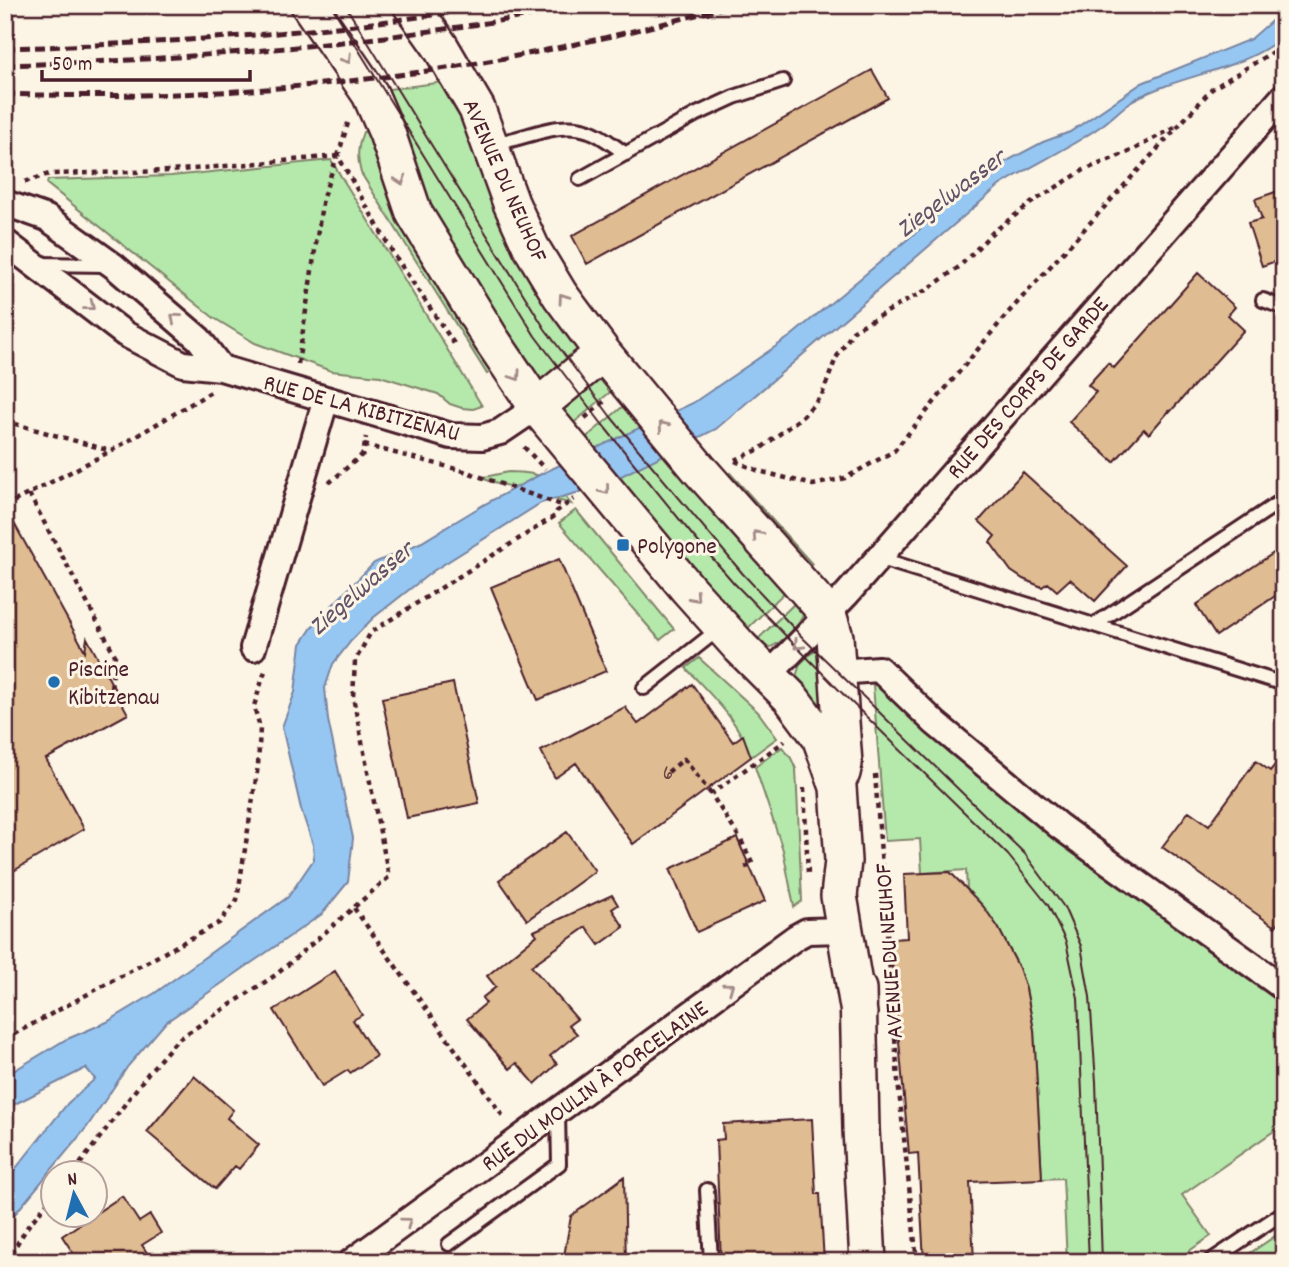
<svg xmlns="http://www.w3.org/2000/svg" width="1289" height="1267" font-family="Dekko,sans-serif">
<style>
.green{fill:#b5e9ab;stroke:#80846b;stroke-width:2}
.water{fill:#96c7f2;stroke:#7884a2;stroke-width:2}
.building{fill:#dfbc91;stroke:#4a1f2b;stroke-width:2}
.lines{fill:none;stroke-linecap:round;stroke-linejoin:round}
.lane-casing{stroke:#4a1f2b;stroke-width:18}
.street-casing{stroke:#4a1f2b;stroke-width:30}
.secondary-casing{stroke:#4a1f2b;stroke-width:40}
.path{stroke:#4a1f2b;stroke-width:4.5;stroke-dasharray:5 5;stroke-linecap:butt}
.lane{stroke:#fcf5e5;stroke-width:12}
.street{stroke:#fcf5e5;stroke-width:24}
.secondary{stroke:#fcf5e5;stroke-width:35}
.tram{stroke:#4a1f2b;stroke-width:2}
.rail{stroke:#4a1f2b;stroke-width:5;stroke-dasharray:10 5;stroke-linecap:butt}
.oneway{stroke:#a38a88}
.poi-dot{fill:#1f6fb2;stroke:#fcf5e5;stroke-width:2.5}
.labels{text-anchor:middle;stroke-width:6;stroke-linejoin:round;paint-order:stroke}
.number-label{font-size:21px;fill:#6f4644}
.street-label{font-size:24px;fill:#4a1f2b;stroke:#fcf5e5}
.poi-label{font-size:24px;fill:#4a1f2b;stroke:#fcf5e5;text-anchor:start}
.water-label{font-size:26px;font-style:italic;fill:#615167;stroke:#fcf5e5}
</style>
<rect width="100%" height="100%" fill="#fcf5e5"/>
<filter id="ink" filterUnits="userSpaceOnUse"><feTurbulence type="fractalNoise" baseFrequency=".0143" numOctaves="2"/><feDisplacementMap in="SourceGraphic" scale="14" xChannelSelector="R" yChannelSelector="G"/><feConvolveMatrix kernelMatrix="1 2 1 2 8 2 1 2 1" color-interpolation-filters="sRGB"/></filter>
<g filter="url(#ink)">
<path class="green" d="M444,82L580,345L574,355L537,383L431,224L373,91Z
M373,131L498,367L487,374L361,173C357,158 357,148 363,132Z
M331,160L482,406L473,409L462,408L450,404L438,394L380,376L331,371L255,343L214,318L47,184L48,180L171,176Z
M602,380L615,388L570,426L562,414L561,408L597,381Z
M627,403L787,590L745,631L582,441Z
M508,472C544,473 548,476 571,504L480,478Z
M730,473L812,564L805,570L724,478Z
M576,510L674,629L660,640L559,523Z
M798,600L804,612C801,625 781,644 768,648L754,643Z
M821,644L834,735L795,680L800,664Z
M699,658L758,712L777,738L751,757C738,719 712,697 686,668Z
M873,685H882L1284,997V1124L1182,1195L1211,1236L1173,1262H1067L1063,1178L1042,1179L1034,1030L1026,989L1019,968L998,927L967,889L966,870L922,873L920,839L885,841Z
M782,747L791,758L796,769L802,901L794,907L783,850L755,767Z
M1284,1230V1247L1261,1262H1237Z"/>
<path class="water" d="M1284,10V36C1242,71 1182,74 1135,99C1123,106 1113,118 1101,126C1069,149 1032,165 999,186L716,429L601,486L541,503L433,571L373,618L351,641L333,664L325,688L328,720L353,838L348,882L322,914L166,1022L128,1066L87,1127L5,1226V1182L68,1103L95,1079L86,1068L5,1109V1076L65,1040L107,1022L155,993L288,897L314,859L313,845L301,809L282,727L295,692L301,644L315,623L374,563L422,542L483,505L543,473L693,403L791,336L967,190L1005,162L1043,142L1070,132L1142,83L1251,39Z"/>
<path class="building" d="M872,70L888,98L587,264L572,236Z
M1284,189V272H1280L1276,261L1262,266L1248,223L1262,219L1255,199Z
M1198,273L1235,307L1228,315L1244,330L1170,412L1169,411L1149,434L1144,429L1114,462L1069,422L1096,392L1088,385L1108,363L1114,368Z
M1023,472L1127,566L1095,601L1070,579L1057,591L1048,583L1042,587L1023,579L1011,571L990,542L995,536L979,521Z
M5,507L85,651L87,638L128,714L46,759L84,829L5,876Z
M1284,546V590L1216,636L1196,605Z
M559,559L606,671L538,700L491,587Z
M453,683L479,803L407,818L382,698Z
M692,684L733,742L743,735L751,757L633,844L576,763L555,778L541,751L625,707L638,724Z
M1284,754V916L1275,927L1162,847L1189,811L1209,825L1256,761L1270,771Z
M567,832L595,871L527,920L499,880Z
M737,838L765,901L697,932L670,869Z
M950,872L983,906L998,927L1019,968L1026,989L1034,1030L1042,1179L970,1182L974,1262H924L918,1153L909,1154L890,939L907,938L904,874Z
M612,895L618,905L612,909L624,927L599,945L586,927L531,966L577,1019L569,1025L577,1034L550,1056L557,1064L535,1084L517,1063L510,1069L467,1019L486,1003L482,998L496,987L487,976L537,935L534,931Z
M335,971L362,1015L353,1020L376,1056L350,1073L348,1070L322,1086L274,1010Z
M194,1076L233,1110L227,1118L259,1145L239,1169L235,1166L215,1189L147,1132Z
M812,1119L816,1194H820L824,1262H721L716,1140L724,1139L723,1124Z
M624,1177L626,1262H563L571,1216Z
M122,1196L139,1222L150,1215L161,1233L142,1245L153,1262H79L62,1236Z"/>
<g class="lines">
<defs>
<path id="lane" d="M490,144C522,141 557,119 589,131C602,135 615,147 626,154
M580,179L695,115L734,97L783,81
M38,264L107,265
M1263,300L1284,308
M878,558L1284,684
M1094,625L1284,499
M644,688L719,629
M707,1190L711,1262
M449,1244L559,1164L558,1113
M1209,1262L1284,1212"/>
<path id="street" d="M5,203L47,218L114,266L199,339L221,368
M5,242L125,334L183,364L221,368L451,436L482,437L500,432L537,407
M253,648L326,399
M838,672L879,669L935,723L1059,826L1284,988
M768,676L846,595L1284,96
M351,1262L796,937L807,931L844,930"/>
<path id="secondary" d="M309,5L370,94L387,133L414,213L491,339L537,407L688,589L740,647L791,698L820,737L838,787L843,861L839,896L859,1013
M411,5L440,46L477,109L511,203L531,247L560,295L603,353L699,469L828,614L835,637L844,764L842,773
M537,407L603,353
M858,989L861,1129L868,1262"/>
</defs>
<use href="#lane" class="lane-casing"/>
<use href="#street" class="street-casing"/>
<use href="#secondary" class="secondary-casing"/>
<path class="path" d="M348,123L338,156L393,253L455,345
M25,182L49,174L170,171L338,156
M298,364L323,197L337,157
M585,418L605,401
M5,421L111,451
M364,445L464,471L564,506
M524,447L545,469
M735,460L760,449L803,416L822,395L836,358L854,330L928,289L959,267L993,232L1034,201L1084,170L1131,151L1175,127
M735,461L759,471L813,485L845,478L894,451L1007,314L1212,89L1284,45
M329,483L363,454L366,437
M29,494L115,655L110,697
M5,506L111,451L211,392
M668,772L684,759L711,794
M875,774L891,986
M804,788L808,874
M745,867L753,865L741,840L711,794L785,741
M354,908L505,1119
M893,1008L898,1081L917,1262
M5,1039L219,923L237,900L258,766L260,728L254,706L265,671
M74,1172L149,1072L177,1040L277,974L389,877L353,697L355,661L371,632L555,516L557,511L574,499
M6,1262L28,1226L52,1197
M558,1262L564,1258"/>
<use href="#lane" class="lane"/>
<use href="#street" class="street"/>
<use href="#secondary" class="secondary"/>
<path class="tram" d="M331,5L535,336L602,424L693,536L734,583L840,691L1008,855L1048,905L1066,942L1078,998L1089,1262
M345,5L545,329L611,417L743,574L804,639L1025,854L1064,907L1081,946L1090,997L1096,1082L1102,1262"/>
<path class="rail" d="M5,48C171,44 335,32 498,5
M5,65C203,60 397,41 592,5
M5,94C253,103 494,73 732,5"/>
</g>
<defs><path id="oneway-chevron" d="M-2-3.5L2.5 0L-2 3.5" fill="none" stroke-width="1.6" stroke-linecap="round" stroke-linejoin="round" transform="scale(1.75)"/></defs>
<g class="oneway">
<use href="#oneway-chevron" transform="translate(347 59) rotate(57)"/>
<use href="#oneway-chevron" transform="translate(401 180) rotate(72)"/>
<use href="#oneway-chevron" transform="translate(563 298) rotate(-125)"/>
<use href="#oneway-chevron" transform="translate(90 306) rotate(38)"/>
<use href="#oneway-chevron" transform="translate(175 318) rotate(-139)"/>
<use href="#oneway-chevron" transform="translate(516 376) rotate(56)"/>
<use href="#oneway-chevron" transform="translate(663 426) rotate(-129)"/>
<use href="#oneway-chevron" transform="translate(605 490) rotate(51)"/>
<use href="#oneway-chevron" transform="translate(757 535) rotate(-132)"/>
<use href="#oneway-chevron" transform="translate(695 597) rotate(48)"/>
<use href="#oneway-chevron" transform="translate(798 645) rotate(135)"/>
<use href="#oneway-chevron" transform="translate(729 987) rotate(-36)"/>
<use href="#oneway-chevron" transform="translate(407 1222) rotate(-36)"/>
</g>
</g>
<g class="poi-dot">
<rect x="616" y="538" width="14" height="14" rx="3.5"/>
<circle cx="54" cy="682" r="7"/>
</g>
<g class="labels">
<g class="number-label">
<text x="668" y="779">6</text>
</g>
<g class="street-label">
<text transform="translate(506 180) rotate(66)" y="8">AVENUE DU NEUHOF</text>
<text transform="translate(1027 387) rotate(-49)" y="8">RUE DES CORPS DE GARDE</text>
<text transform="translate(362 407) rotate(15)" y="8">RUE DE LA KIBITZENAU</text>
<text transform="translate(888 951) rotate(-94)" y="8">AVENUE DU NEUHOF</text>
<text transform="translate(594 1085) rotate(-36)" y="8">RUE DU MOULIN À PORCELAINE</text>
</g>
<g class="poi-label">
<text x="637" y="553">Polygone</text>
<text x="68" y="676">Piscine<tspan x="68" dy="28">Kibitzenau</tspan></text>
</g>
<g class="water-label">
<text transform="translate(950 192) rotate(-37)" y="9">Ziegelwasser</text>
<text transform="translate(360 587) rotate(-41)" y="9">Ziegelwasser</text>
</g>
</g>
<rect width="1289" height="1267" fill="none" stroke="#fcf5e5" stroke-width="28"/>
<rect x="14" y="14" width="1261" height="1239" fill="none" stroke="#4a1f2b" stroke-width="2.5" filter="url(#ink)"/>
<g transform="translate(74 1194) rotate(353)"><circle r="33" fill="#fcf5e5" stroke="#b59f9b" stroke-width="2"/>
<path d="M0-5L12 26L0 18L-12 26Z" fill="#1f6fb2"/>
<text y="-10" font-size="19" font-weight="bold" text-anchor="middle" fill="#4a1f2b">N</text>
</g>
<path d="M42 70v10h208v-10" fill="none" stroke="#4a1f2b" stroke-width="3.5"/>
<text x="52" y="70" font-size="21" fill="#4a1f2b" stroke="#fcf5e5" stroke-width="5" paint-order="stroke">50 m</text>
</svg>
